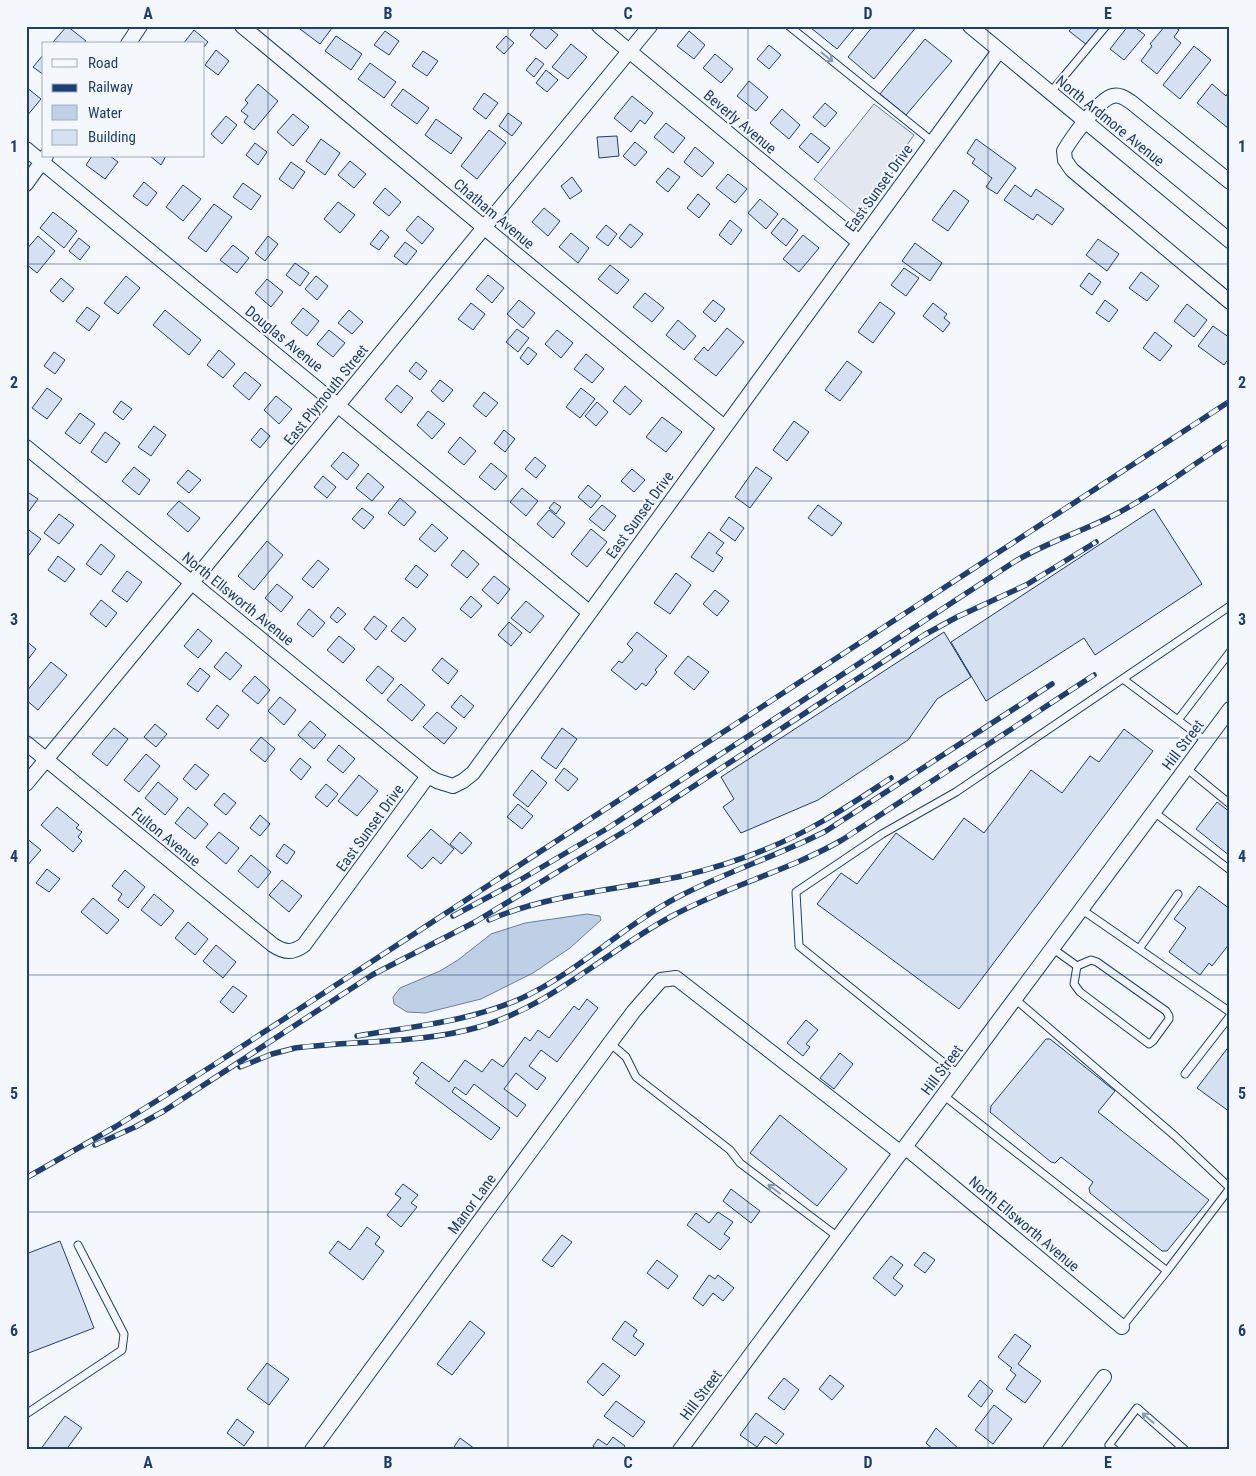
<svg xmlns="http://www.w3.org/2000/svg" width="1256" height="1476" font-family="'Roboto Condensed',sans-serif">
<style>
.parking{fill:#e3e8f0;stroke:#687fa3}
.water{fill:#bed0e5;stroke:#687fa3}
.building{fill:#d5e0f0;stroke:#1d3f73}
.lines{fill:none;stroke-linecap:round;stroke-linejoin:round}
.service-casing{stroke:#1d3f73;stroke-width:9}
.minor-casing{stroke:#1d3f73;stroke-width:16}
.service{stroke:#f4f7fb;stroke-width:7}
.minor{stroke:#f4f7fb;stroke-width:14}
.rail-casing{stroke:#1d3f73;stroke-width:5.5}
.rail{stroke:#f4f7fb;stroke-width:4;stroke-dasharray:11;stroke-linecap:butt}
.oneway{stroke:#889bb7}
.grid{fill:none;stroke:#1d3f73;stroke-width:1;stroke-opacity:0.55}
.labels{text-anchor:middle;stroke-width:4;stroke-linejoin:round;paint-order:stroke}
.street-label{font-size:15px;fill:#1d3f73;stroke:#f4f7fb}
.neatline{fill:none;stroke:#1d3f73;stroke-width:2}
.grid-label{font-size:16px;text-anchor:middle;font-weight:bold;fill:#1d3f73}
</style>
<rect width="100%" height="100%" fill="#f4f7fb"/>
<path class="parking" d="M874,104L914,135L900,155L903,158L866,209L862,207L856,214L814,179Z"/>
<path class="water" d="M587,914L600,916L601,920L570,948L533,973L481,999L425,1013L407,1012L394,1004L393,997L400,988L440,971L458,960L491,934L525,923Z"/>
<path class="building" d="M67,26L86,41L84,44L53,42Z
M296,26H329L332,28L320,44Z
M537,26H547L558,35L546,49L530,35Z
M813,26H856L837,49L811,28Z
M873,26H917L874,79L848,57Z
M1073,26H1103L1087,45L1069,31Z
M1128,26H1133L1145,35L1124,60L1110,49Z
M1165,26H1174L1179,30L1174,37L1181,43L1157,74L1141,61L1152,46L1150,44Z
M194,30L208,42L204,47V44H183Z
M385,31L399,41L389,55L374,45Z
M689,31L705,45L694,59L677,46Z
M336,36L362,54L351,70L325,51Z
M506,36L514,43L504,54L496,47Z
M925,39L952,61L906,115L880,94Z
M571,44L587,57L568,79L552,67Z
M769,45L781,55L769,69L757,59Z
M1194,46L1211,60L1180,99L1163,85Z
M216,50L229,61L218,75L205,65Z
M423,51L438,61L427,76L412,66Z
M44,54V75L33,67Z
M715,54L733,69L721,83L703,68Z
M536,58L544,64L534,77L526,70Z
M370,63L396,82L384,98L358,79Z
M546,70L558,80L547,92L536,83Z
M749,81L768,97L756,111L737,96Z
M258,84L278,101L254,130L244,122L248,116L241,111L248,103L245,100Z
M1212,84L1226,96L1228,93L1230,94V126L1228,128L1197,103Z
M26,87L41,99L27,116L26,115Z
M403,89L429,108L417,124L391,105Z
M484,93L498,103L486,119L473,109Z
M632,96L653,113L645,124L640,120L631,132L614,118Z
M825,103L837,113L825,127L813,117Z
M782,109L800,125L789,139L770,123Z
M508,113L522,123L512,136L499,126Z
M293,114L309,127L293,146L277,132Z
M226,116L237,125L222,144L211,134Z
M436,119L462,138L451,154L425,135Z
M666,123L685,138L673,153L654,137Z
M489,130L506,143L477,179L461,166Z
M811,133L830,148L818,163L799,147Z
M617,136L619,156L599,158L597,137Z
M321,139L340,153L325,175L306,161Z
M976,139L1016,168L997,194L986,187L992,178L972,163L975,159L967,153Z
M635,142L647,152L635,166L623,156Z
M255,143L267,152L258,165L246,155Z
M695,147L714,163L702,177L684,162Z
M92,156H110L118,162L105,179L86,165Z
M150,156H166L161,165Z
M350,161L366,174L354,188L338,175Z
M291,162L305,172L293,189L279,179Z
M668,168L680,177L668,192L656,182Z
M728,174L747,189L735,203L716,188Z
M572,177L582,191L570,199L561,186Z
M144,182L157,193L147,206L133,196Z
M243,183L261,196L251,210L233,197Z
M183,185L201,199L183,221L166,207Z
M1015,185L1031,197L1036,189L1064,209L1052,225L1037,214L1033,220L1004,200Z
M385,188L401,202L389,216L373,203Z
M954,190L969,201L948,231L932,220Z
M698,194L710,204L699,218L687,208Z
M760,199L778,214L766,229L748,213Z
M338,202L355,215L340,233L324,219Z
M214,204L232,217L206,252L188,238Z
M544,208L560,221L548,236L532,222Z
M53,212L77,231L64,248L40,228Z
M418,216L434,229L422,244L406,230Z
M783,218L798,230L786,246L771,233Z
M730,220L742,230L731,245L719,235Z
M630,224L643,234L631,248L619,238Z
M606,225L617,234L608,246L596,237Z
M381,230L389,237L379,250L370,244Z
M571,233L589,248L578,263L559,247Z
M803,235L819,248L799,272L783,259Z
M38,236L55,251L37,273L26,264V250Z
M268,236L278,244L265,261L255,253Z
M79,238L90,247L80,260L69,251Z
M1098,239L1119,254L1107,271L1086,255Z
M405,242L417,251L406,265L394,256Z
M915,243L942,263L930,281L902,261Z
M233,245L249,258L237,273L220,260Z
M295,263L309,273L300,286L286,275Z
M610,265L629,280L617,294L598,279Z
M904,268L919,278L906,296L891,285Z
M1141,272L1159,286L1147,301L1129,288Z
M1089,273L1101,282L1092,295L1080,286Z
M488,275L504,288L492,303L476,289Z
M126,276L140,288L118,314L104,303Z
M316,276L328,286L317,300L305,289Z
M61,278L74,289L63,302L50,291Z
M267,279L283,292L271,307L255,293Z
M645,293L664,308L652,322L633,307Z
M519,300L535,313L523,328L507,314Z
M713,300L725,309L715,322L703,312Z
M1105,300L1118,310L1109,322L1096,313Z
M880,302L895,313L873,343L858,332Z
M471,303L485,314L473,330L458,319Z
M933,303L947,314L944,318L950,323L943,332L923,316Z
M1187,304L1207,320L1194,337L1174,321Z
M87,307L100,316L89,331L76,321Z
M303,308L319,321L307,336L291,323Z
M165,310L201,340L189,355L153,325Z
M349,310L363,322L352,334L338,323Z
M678,320L696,336L684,350L666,335Z
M1213,326L1230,338V357L1224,365L1198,346Z
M727,328L744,342L716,376L694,359L704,347L708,351Z
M517,329L529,338L518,352L506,342Z
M329,330L345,343L333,357L317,344Z
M557,330L573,343L561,358L545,344Z
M1155,332L1172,346L1160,361L1143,348Z
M528,347L537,354L528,365L520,358Z
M219,350L235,364L223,378L207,365Z
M54,352L65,360L55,374L44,366Z
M586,354L604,369L592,383L574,369Z
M847,361L862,372L840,401L825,390Z
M416,362L427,371L420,380L409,371Z
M245,372L261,385L249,400L233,386Z
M440,380L453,390L443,402L431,391Z
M397,385L413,398L401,413L385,399Z
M625,386L642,401L630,415L613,401Z
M47,388L62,399L47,419L32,408Z
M581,388L595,399L580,418L566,407Z
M484,392L498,403L486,417L473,406Z
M276,396L292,409L279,424L264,410Z
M121,401L132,409L123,420L113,412Z
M597,402L608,412L596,426L585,416Z
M428,411L445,424L432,439L417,425Z
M80,413L95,424L80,444L65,433Z
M662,417L682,432L666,452L646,437Z
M794,421L809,432L787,461L773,450Z
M154,426L166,435L151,456L138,447Z
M261,428L270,436L260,448L251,440Z
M504,430L515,439L505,452L494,443Z
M105,432L120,443L106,463L91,452Z
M460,437L476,451L464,465L448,452Z
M343,452L359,465L347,480L331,466Z
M535,457L546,466L536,478L525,469Z
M491,463L507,476L495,490L479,477Z
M134,467L150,480L139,495L122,481Z
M756,467L772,478L750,508L735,497Z
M632,469L645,480L634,492L621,481Z
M188,470L201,480L189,493L177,483Z
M368,473L384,487L372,501L356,488Z
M323,476L336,487L327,498L314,487Z
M588,485L601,496L591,508L578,497Z
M522,488L538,501L526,516L510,502Z
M26,491L38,499L26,515Z
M400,498L416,512L404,526L388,513Z
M179,501L200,518L188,532L167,514Z
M554,502L561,507L556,514L549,508Z
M602,505L616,516L604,531L589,519Z
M818,505L842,523L832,536L808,518Z
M362,508L374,517L364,529L352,519Z
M1154,509L1202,584L1095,655L1084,638L986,701L951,642Z
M549,510L565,523L553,538L537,524Z
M59,514L74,525L59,544L44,533Z
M729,517L744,528L735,541L720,530Z
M432,524L448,538L435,552L419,539Z
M26,528L41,539L29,555L26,552Z
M591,529L607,542L587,567L571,554Z
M709,532L724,543L716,553L723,558L713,572L691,557Z
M267,541L283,555L254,590L238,576Z
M101,544L115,556L101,575L86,564Z
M463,550L479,564L467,578L451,565Z
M58,556L75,569L65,582L48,570Z
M318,560L329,569L313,588L302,579Z
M416,565L428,575L417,588L405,579Z
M127,571L142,582L127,602L112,591Z
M676,573L691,585L670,614L654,603Z
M494,576L510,589L498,604L482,590Z
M277,584L293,597L281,612L265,598Z
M715,590L729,601L717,616L703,604Z
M471,596L482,606L471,618L460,609Z
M101,600L117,613L106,627L90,614Z
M526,601L544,616L530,633L511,618Z
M338,607L346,614L337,623L330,617Z
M309,609L325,623L313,637L297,624Z
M374,616L387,626L376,640L364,629Z
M403,617L416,629L405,642L391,631Z
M509,622L522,633L511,646L498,635Z
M198,629L212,641L198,658L184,646Z
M637,632L667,656L655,670L657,672L646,686L642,683L636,690L611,670L619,661L622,663L633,650L627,644Z
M944,632L971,677L937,699L908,740L818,800L741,833L723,807L734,799L721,777Z
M339,636L355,649L343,663L327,650Z
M26,641L36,649L26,662Z
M226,652L242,666L230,680L214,667Z
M688,656L709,672L694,690L674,673Z
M442,658L458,671L448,684L432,670Z
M51,662L67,675L38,710L26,700V692Z
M378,666L394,679L382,694L366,680Z
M200,668L210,676L198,692L187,684Z
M255,676L270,690L258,704L242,691Z
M401,684L425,705L412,721L387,700Z
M461,695L474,706L464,718L451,707Z
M280,697L296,710L284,725L268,711Z
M217,705L229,715L218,729L206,719Z
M437,712L457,728L444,744L423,727Z
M310,721L326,735L314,749L298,735Z
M155,724L167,734L156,747L144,737Z
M114,728L128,739L107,766L92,754Z
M562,728L577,739L556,769L541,758Z
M1124,729L1153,751L959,1009L817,904L841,873L857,884L896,833L933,860L964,818L984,833L1031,770L1062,793L1090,756L1099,762Z
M261,737L275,749L265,762L250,750Z
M339,745L355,759L343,773L327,760Z
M146,754L160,766L139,792L124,780Z
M300,758L311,767L301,780L290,770Z
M195,764L209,775L196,790L183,779Z
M564,768L578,779L568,791L555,780Z
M532,770L547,783L528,807L513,795Z
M359,775L378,791L357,816L338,801Z
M158,782L178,799L165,815L145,798Z
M326,784L338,794L327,807L315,797Z
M224,793L236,803L226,815L214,805Z
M1217,802L1230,812V856L1196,829Z
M518,804L533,816L522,829L507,817Z
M57,807L79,825L76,828L82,832L78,837L82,841L73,852L41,825Z
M188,807L208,824L195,839L175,823Z
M260,815L270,824L260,836L250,828Z
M431,829L454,849L441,864L433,857L422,869L407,856Z
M219,832L239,848L226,864L206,847Z
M460,832L472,843L462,854L450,844Z
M26,838L41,850L26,867Z
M284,844L295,852L287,864L276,856Z
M251,855L271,872L258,888L238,871Z
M47,869L60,879L49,892L36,883Z
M125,870L145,887L128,908L118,900L122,894L112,886Z
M282,880L302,896L289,912L269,895Z
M1199,886L1230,909V943L1212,966L1209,963L1200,975L1169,952L1186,928L1174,919Z
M154,894L174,911L161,926L141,910Z
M93,898L119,920L107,934L81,912Z
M188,922L208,939L195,955L175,938Z
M216,945L236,962L223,978L203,961Z
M233,986L247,996L233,1013L220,1002Z
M587,999L598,1008L557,1062L541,1050L529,1066L546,1078L537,1090L516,1073L504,1089L526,1105L517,1117L474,1084L466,1095L455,1087L452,1092L500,1128L491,1140L415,1083L419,1078L413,1073L422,1062L449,1082L465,1060L482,1072L492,1059L503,1067L525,1037L530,1041L538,1030L549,1038L574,1006L579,1010Z
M806,1020L818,1030L806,1044L810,1047L803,1056L787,1043Z
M1046,1039H1050L1115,1091L1098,1112L1209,1200L1167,1251H1162L1090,1193L1089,1188L1093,1182L1061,1157L1055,1163L1051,1162L990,1112L991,1106Z
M1230,1045V1112L1197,1088Z
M840,1053L853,1064L834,1089L820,1078Z
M780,1115L847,1169L817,1206L750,1153Z
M403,1184L418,1195L411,1203L417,1207L401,1227L387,1215L401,1198L395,1194Z
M731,1189L760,1211L751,1223L723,1201Z
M718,1212L733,1222L724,1234L730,1238L720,1250L687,1225L696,1213L709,1223Z
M367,1227L380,1237L375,1244L384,1251L363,1280L329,1253L338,1241L350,1250Z
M562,1235L572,1242L552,1267L542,1260Z
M60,1241L94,1328L26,1354V1254Z
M924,1252L935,1260L925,1273L914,1265Z
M891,1256L903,1265L893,1278L903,1286L895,1296L873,1278Z
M657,1260L678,1276L668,1289L647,1273Z
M709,1275L715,1279L718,1275L734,1288L723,1301L713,1293L703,1306L693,1298Z
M470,1321L485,1333L452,1375L437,1364Z
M625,1321L637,1330L633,1336L644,1344L635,1356L612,1339Z
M1015,1334L1031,1346L1018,1364L1041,1381L1025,1403L1006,1389L1016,1375L1010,1370L1012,1368L998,1357Z
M267,1363L289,1379L269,1405L247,1389Z
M603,1363L620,1376L603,1396L587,1382Z
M830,1375L844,1386L832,1400L819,1389Z
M784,1378L799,1390L784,1410L768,1398Z
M980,1380L993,1391L981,1407L968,1396Z
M616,1401L645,1422L633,1437L604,1416Z
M994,1405L1012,1419L993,1444L975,1430Z
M756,1413L784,1434L776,1444L765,1436L757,1447L740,1435Z
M65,1416L82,1428L66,1450H40Z
M237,1419L254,1432L244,1446L227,1433Z
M936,1428L959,1449L958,1450H934L926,1443Z
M613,1437L625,1446L623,1450H598L593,1446L598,1439L607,1445Z
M460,1438L475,1449V1450H452Z"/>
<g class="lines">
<defs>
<path id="service" d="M789,26L933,142
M1050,93L1106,26
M1123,679L1206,741
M1178,720L1230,652
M1186,768L1230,804
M1154,812L1230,870
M1081,909L1230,1012
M1052,948L1077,966
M1139,949L1178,894
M1091,960L1097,962L1166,1011L1169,1016V1019L1153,1041L1149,1044L1080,992L1074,984L1077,966Z
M610,1043L626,1057L636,1077L730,1150L740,1163L838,1237
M1185,1074L1230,1016
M959,1075L799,946L796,892L882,834L956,792L1230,606
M943,1095L1167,1271L1230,1188L1175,1136L1015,999
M1122,1327L1167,1271
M26,1414L122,1350L124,1334L78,1245
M1115,1450L1109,1445L1137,1408L1185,1450"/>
<path id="minor" d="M242,26L724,427
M599,26L859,242
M970,26L1230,241
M128,44L140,26
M26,149L589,612
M1230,182L1131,102C1126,99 1120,94 1113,96C1100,98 1071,139 1064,151L1065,160L1072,170L1230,302
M26,184L46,156
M26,447L428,776L437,781L453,786L463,781L473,773L999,51
M26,743L273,945C285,953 293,953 304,945L428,776
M26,784L650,26
M905,1147L1122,1327
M312,1450L610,1043L634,1011L661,980L676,978L901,1153
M680,1450L1230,709
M1050,1450L1104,1377"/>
</defs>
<use href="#service" class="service-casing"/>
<use href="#minor" class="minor-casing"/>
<use href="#service" class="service"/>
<use href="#minor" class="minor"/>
<defs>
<path id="rail" d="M453,916L520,880L608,828L1014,562C1047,542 1084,531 1118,513C1156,493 1193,464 1230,441
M489,920C549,894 618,890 682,876C731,864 779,847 823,821C846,808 868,793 891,778
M357,1036C414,1026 469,1022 522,998C578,972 623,926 678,897C725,872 778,856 826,831L1052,684
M240,1067L272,1054L295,1048C356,1040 420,1044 479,1027C551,1006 607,951 672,916C727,886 788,871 842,840L1094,675
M95,1145L135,1127L164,1111L372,975L475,922L630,828L924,635L957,617L1026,585L1096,542
M26,1178L115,1127L212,1066L1230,401"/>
</defs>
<use href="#rail" class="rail-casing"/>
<use href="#rail" class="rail"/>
</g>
<defs><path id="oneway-shaft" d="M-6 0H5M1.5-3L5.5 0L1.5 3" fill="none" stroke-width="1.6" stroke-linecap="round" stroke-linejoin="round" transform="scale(1.25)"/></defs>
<g class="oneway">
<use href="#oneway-shaft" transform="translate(827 57) rotate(39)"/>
<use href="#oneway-shaft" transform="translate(774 1189) rotate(-143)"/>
<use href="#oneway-shaft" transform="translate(1148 1418) rotate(-139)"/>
</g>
<path class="grid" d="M268,26V1450M508,26V1450M748,26V1450M988,26V1450M26,264H1230M26,501H1230M26,738H1230M26,975H1230M26,1212H1230"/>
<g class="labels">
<g class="street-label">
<text transform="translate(1110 121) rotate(39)" y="5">North Ardmore Avenue</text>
<text transform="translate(740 122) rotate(40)" y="5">Beverly Avenue</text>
<text transform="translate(879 188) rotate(-54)" y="5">East Sunset Drive</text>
<text transform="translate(494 214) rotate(40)" y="5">Chatham Avenue</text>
<text transform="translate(284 339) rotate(39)" y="5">Douglas Avenue</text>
<text transform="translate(326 395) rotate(-51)" y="5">East Plymouth Street</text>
<text transform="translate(640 515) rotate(-54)" y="5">East Sunset Drive</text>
<text transform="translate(238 599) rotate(39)" y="5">North Ellsworth Avenue</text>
<text transform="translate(1183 745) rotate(-53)" y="5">Hill Street</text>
<text transform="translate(370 828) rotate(-54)" y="5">East Sunset Drive</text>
<text transform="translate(166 837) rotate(39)" y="5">Fulton Avenue</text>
<text transform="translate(942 1070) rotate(-53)" y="5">Hill Street</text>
<text transform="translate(472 1204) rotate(-54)" y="5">Manor Lane</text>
<text transform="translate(1024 1224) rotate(40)" y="5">North Ellsworth Avenue</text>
<text transform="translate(701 1395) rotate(-53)" y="5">Hill Street</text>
</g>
</g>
<rect width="1256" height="1476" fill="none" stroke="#f4f7fb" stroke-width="55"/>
<rect x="42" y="42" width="162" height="115" fill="#f4f7fb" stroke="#9eadc5"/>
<rect x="52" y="59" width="25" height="8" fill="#f4f7fb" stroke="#9eadc5"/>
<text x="88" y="68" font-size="15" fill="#1d3f73">Road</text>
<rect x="52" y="84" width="25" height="8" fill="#1d3f73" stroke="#9eadc5"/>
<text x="88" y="92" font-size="15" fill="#1d3f73">Railway</text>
<rect x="52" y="105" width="25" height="15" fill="#bed0e5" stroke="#9eadc5"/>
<text x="88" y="118" font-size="15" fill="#1d3f73">Water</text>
<rect x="52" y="130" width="25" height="15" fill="#d5e0f0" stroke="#9eadc5"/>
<text x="88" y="142" font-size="15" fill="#1d3f73">Building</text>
<rect x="28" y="28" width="1200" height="1420" class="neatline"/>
<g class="grid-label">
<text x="148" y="19">A</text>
<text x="388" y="19">B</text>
<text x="628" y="19">C</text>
<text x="868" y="19">D</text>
<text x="1108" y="19">E</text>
<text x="14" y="152">1</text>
<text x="1242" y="152">1</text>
<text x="14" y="388">2</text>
<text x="1242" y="388">2</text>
<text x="14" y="625">3</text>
<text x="1242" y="625">3</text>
<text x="14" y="862">4</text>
<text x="1242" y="862">4</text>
<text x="14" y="1099">5</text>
<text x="1242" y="1099">5</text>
<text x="14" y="1336">6</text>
<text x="1242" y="1336">6</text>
<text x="148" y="1468">A</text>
<text x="388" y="1468">B</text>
<text x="628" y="1468">C</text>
<text x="868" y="1468">D</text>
<text x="1108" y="1468">E</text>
</g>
</svg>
